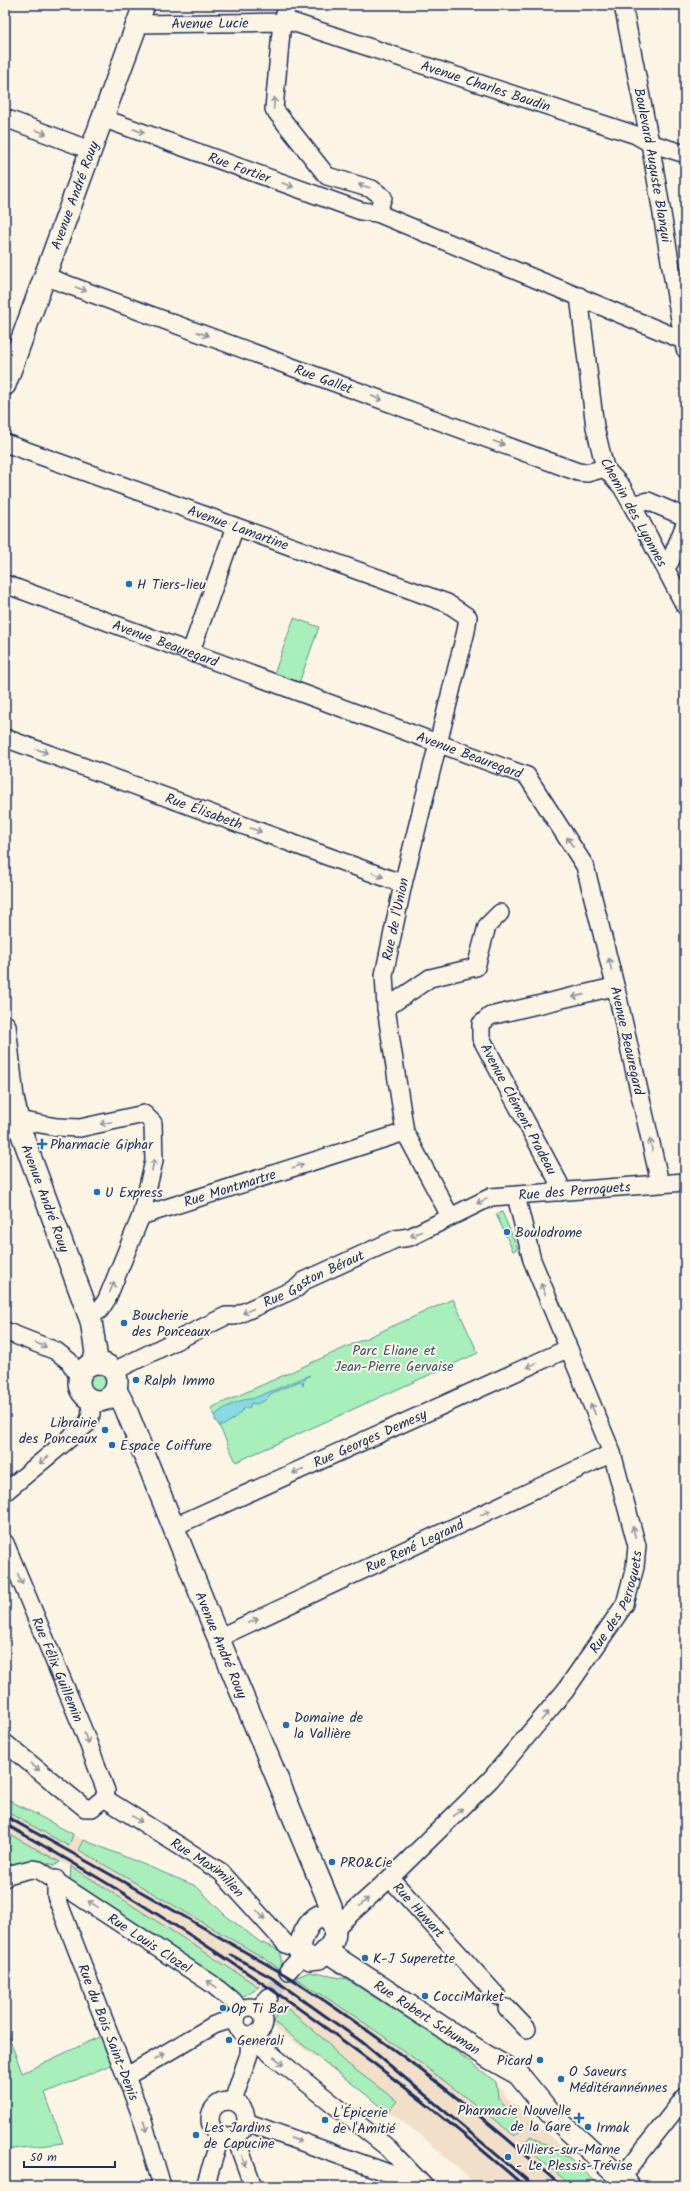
<svg xmlns="http://www.w3.org/2000/svg" width="690" height="2191" font-family="Kalam,sans-serif">
<style>
.built{fill:#f1dfc9}
.green{fill:#a8efbc;stroke:#628f8d}
.water{fill:#89dae3;stroke:#5d96ae}
.lines{fill:none;stroke-linecap:round;stroke-linejoin:round}
.minor-tunnel{stroke:#cfcdca;stroke-width:17;stroke-dasharray:17 8;stroke-linecap:butt}
.minor-casing{stroke:#1b2f5e;stroke-width:20}
.major-casing{stroke:#1b2f5e;stroke-width:24}
.minor{stroke:#fcf5e5;stroke-width:17}
.major{stroke:#fcf5e5;stroke-width:21}
.rail{stroke:#1b2f5e;stroke-width:3}
.oneway{stroke:#8c92a2}
.poi-dot{fill:#1f6fb2;stroke:#fcf5e5;stroke-width:1.5}
.labels{text-anchor:middle;stroke-width:4;stroke-linejoin:round;paint-order:stroke}
.street-label{font-size:14px;fill:#1b2f5e;stroke:#fcf5e5}
.poi-label{font-size:14px;fill:#1b2f5e;stroke:#fcf5e5;text-anchor:start}
.park-label{font-size:14px;fill:#375571;stroke:#fcf5e5}
</style>
<rect width="100%" height="100%" fill="#fcf5e5"/>
<filter id="ink" filterUnits="userSpaceOnUse"><feTurbulence type="fractalNoise" baseFrequency=".025" numOctaves="2"/><feDisplacementMap in="SourceGraphic" scale="8" xChannelSelector="R" yChannelSelector="G"/><feConvolveMatrix kernelMatrix="1 2 1 2 8 2 1 2 1" color-interpolation-filters="sRGB"/></filter>
<g filter="url(#ink)">
<path class="built" d="M5,1799L225,1915L260,1942L281,1951V1970L294,1978L309,1972L346,1979L440,2039L496,2082L506,2097L564,2148L570,2158L600,2186H477L422,2136L270,2024L279,2002L259,1987L243,1996L70,1881V1866L60,1862L46,1875L5,1885Z"/>
<path class="green" d="M294,618L319,627L299,683L274,674Z
M502,1212L518,1249L513,1251L496,1214Z
M453,1299L478,1353L236,1462L211,1408Z
M89 1383a9 9 0 1 1 18 0a9 9 0 1 1-18 0Z
M5,1798L73,1834L69,1846L5,1811Z
M5,1832L60,1862L56,1865L36,1861L5,1865Z
M84,1840L196,1886L225,1915L260,1942L281,1951V1970L267,1960L79,1850Z
M71,1866L259,1987L243,1996L231,1992L70,1881Z
M309,1972L346,1979L440,2039L496,2082L498,2098L522,2127L515,2136C444,2080 373,2025 295,1978Z
M282,2004L327,2042L341,2059L397,2101L388,2112L274,2022Z
M5,2026L22,2073L101,2036L113,2064L45,2093L63,2143L5,2150Z
M531,2136L562,2155L570,2158L600,2186H572L524,2146Z"/>
<path class="water" d="M310,1375L304,1380L303,1386L302,1382L300,1381L272,1393L264,1401L256,1404L251,1403L249,1408H245L232,1420L224,1425H219L215,1420V1416C221,1408 242,1398 252,1399Z"/>
<g class="lines">
<path class="minor-tunnel" d="M269,1997L288,1971"/>
<defs>
<g id="minor">
<path d="M287,5L281,32L274,109L327,176L372,189L383,197L377,213"/>
<path id="s1" d="M623,5L650,143L685,349"/>
<path id="s2" d="M136,24L292,22L636,135L650,143L685,154"/>
<path d="M5,118L90,150"/>
<path id="s3" d="M102,118L361,211L377,213L685,341"/>
<path id="s4" d="M44,276L578,472L587,473L605,468"/>
<path d="M579,296L595,427L605,468L622,487L632,505L685,606"/>
<path id="s5" d="M5,443L447,603L468,617L466,631L403,884L384,975L386,1008L405,1132L450,1216"/>
<path d="M632,505L648,501L685,517"/>
<path d="M665,567L670,562L685,524"/>
<path id="s6" d="M5,584L527,776L585,866L616,989L660,1183"/>
<path d="M191,651L235,527"/>
<path id="s7" d="M5,738L403,884"/>
<path d="M386,1008L430,978L476,967L487,926L500,913"/>
<path d="M18,1120L57,1127L80,1128L144,1114L153,1123L154,1161L141,1216L107,1299L100,1310L89,1316"/>
<path d="M560,1192L559,1183L481,1038V1024L490,1016L609,988L616,989"/>
<path id="s8" d="M141,1216L405,1132"/>
<path d="M5,1331L56,1351L69,1361L79,1377"/>
<path id="s9" d="M114,1371L226,1316H235L297,1288L304,1281L396,1239L410,1237L491,1197L685,1182"/>
<path d="M5,1492L88,1423L91,1414L90,1401"/>
<path id="s10" d="M173,1527L567,1349"/>
<path id="s11" d="M5,1543L84,1732L106,1791L104,1798"/>
<path id="s12" d="M218,1638L612,1453"/>
<path d="M5,1743L85,1808H92L104,1798"/>
<path id="s13" d="M104,1798L221,1872L286,1944L300,1950"/>
<path id="s14" d="M5,1878L7,1875L31,1869L39,1870L212,1984L242,2009"/>
<path id="s15" d="M390,1878L497,1996"/>
<path id="s16" d="M56,1879V1896L142,2118L162,2186"/>
<path id="s17" d="M335,1928L390,1878L490,1780L565,1691L625,1604L635,1567L637,1546L612,1453L532,1260L516,1196"/>
<path d="M288,1971L302,1956"/>
<circle cx="250" cy="2021" r="14"/>
<path d="M507,2008L527,2029"/>
<path d="M258,2009L269,1997"/>
<path d="M250,2035L267,2051L388,2148L424,2186"/>
<path d="M127,2076L214,2025L226,2021L236,2020"/>
<circle cx="228" cy="2119" r="18"/>
<path d="M233,2101L249,2054L250,2035"/>
<path d="M246,2122L402,2178L419,2186"/>
<path d="M235,2136L253,2186"/>
<path d="M621,2178L685,2097"/>
<path d="M205,2186L221,2135"/>
</g>
<g id="major">
<path id="s18" d="M5,385L144,5"/>
<path id="s19" d="M5,1026L13,1098L20,1129L91,1321L96,1353L93,1363"/>
<circle cx="98" cy="1382" r="19"/>
<path id="s20" d="M116,1390L125,1407L215,1630L331,1907L333,1922"/>
<path d="M319,1916C332,1915 338,1930 333,1941C330,1948 324,1953 319,1958L310,1959L300,1953C299,1941 308,1921 319,1916Z"/>
<path id="s21" d="M326,1951L488,2057L518,2074L550,2113L629,2186"/>
</g>
</defs>
<use href="#minor" class="minor-casing"/>
<use href="#major" class="major-casing"/>
<use href="#minor" class="minor"/>
<use href="#major" class="major"/>
<path class="rail" d="M5,1816C76,1855 146,1894 216,1935C241,1950 267,1964 292,1979C387,2041 477,2110 561,2186
M5,1824C191,1928 364,2045 524,2186
M231,1955L272,1978L362,2042L534,2186"/>
</g>
<defs><path id="oneway-shaft" d="M-6 0H5M1.5-3L5.5 0L1.5 3" fill="none" stroke-width="1.6" stroke-linecap="round" stroke-linejoin="round"/></defs>
<g class="oneway">
<use href="#oneway-shaft" transform="translate(274 103) rotate(-86)"/>
<use href="#oneway-shaft" transform="translate(139 131) rotate(20)"/>
<use href="#oneway-shaft" transform="translate(41 132) rotate(21)"/>
<use href="#oneway-shaft" transform="translate(288 185) rotate(20)"/>
<use href="#oneway-shaft" transform="translate(364 186) rotate(-164)"/>
<use href="#oneway-shaft" transform="translate(81 289) rotate(20)"/>
<use href="#oneway-shaft" transform="translate(203 334) rotate(20)"/>
<use href="#oneway-shaft" transform="translate(377 398) rotate(20)"/>
<use href="#oneway-shaft" transform="translate(499 443) rotate(20)"/>
<use href="#oneway-shaft" transform="translate(42 751) rotate(20)"/>
<use href="#oneway-shaft" transform="translate(256 830) rotate(20)"/>
<use href="#oneway-shaft" transform="translate(570 842) rotate(-123)"/>
<use href="#oneway-shaft" transform="translate(378 875) rotate(20)"/>
<use href="#oneway-shaft" transform="translate(610 964) rotate(-104)"/>
<use href="#oneway-shaft" transform="translate(578 996) rotate(167)"/>
<use href="#oneway-shaft" transform="translate(106 1123) rotate(168)"/>
<use href="#oneway-shaft" transform="translate(651 1145) rotate(-103)"/>
<use href="#oneway-shaft" transform="translate(153 1165) rotate(-79)"/>
<use href="#oneway-shaft" transform="translate(298 1166) rotate(-18)"/>
<use href="#oneway-shaft" transform="translate(482 1201) rotate(155)"/>
<use href="#oneway-shaft" transform="translate(416 1234) rotate(156)"/>
<use href="#oneway-shaft" transform="translate(112 1287) rotate(-68)"/>
<use href="#oneway-shaft" transform="translate(543 1289) rotate(-112)"/>
<use href="#oneway-shaft" transform="translate(248 1311) rotate(155)"/>
<use href="#oneway-shaft" transform="translate(41 1345) rotate(21)"/>
<use href="#oneway-shaft" transform="translate(532 1365) rotate(156)"/>
<use href="#oneway-shaft" transform="translate(593 1409) rotate(-113)"/>
<use href="#oneway-shaft" transform="translate(44 1460) rotate(140)"/>
<use href="#oneway-shaft" transform="translate(298 1471) rotate(156)"/>
<use href="#oneway-shaft" transform="translate(485 1513) rotate(-25)"/>
<use href="#oneway-shaft" transform="translate(634 1532) rotate(-104)"/>
<use href="#oneway-shaft" transform="translate(20 1579) rotate(67)"/>
<use href="#oneway-shaft" transform="translate(253 1621) rotate(-25)"/>
<use href="#oneway-shaft" transform="translate(545 1716) rotate(-50)"/>
<use href="#oneway-shaft" transform="translate(86 1738) rotate(70)"/>
<use href="#oneway-shaft" transform="translate(35 1767) rotate(39)"/>
<use href="#oneway-shaft" transform="translate(458 1812) rotate(-44)"/>
<use href="#oneway-shaft" transform="translate(137 1819) rotate(32)"/>
<use href="#oneway-shaft" transform="translate(364 1902) rotate(-43)"/>
<use href="#oneway-shaft" transform="translate(93 1904) rotate(-146)"/>
<use href="#oneway-shaft" transform="translate(261 1915) rotate(49)"/>
<use href="#oneway-shaft" transform="translate(212 1984) rotate(-144)"/>
<use href="#oneway-shaft" transform="translate(160 2056) rotate(-30)"/>
<use href="#oneway-shaft" transform="translate(279 2061) rotate(39)"/>
<use href="#oneway-shaft" transform="translate(145 2126) rotate(73)"/>
<use href="#oneway-shaft" transform="translate(296 2140) rotate(19)"/>
<use href="#oneway-shaft" transform="translate(244 2161) rotate(70)"/>
</g>
</g>
<g class="poi-dot">
<circle cx="129" cy="584" r="4"/>
<path d="M40 1138h4v4h4v4h-4v4h-4v-4h-4v-4h4z"/>
<circle cx="97" cy="1192" r="4"/>
<circle cx="507" cy="1232" r="4"/>
<circle cx="124" cy="1323" r="4"/>
<circle cx="136" cy="1380" r="4"/>
<circle cx="105" cy="1430" r="4"/>
<circle cx="112" cy="1445" r="4"/>
<circle cx="286" cy="1725" r="4"/>
<circle cx="332" cy="1862" r="4"/>
<circle cx="365" cy="1958" r="4"/>
<circle cx="425" cy="1996" r="4"/>
<circle cx="223" cy="2008" r="4"/>
<circle cx="229" cy="2040" r="4"/>
<circle cx="540" cy="2060" r="4"/>
<circle cx="561" cy="2079" r="4"/>
<path d="M577 2112h4v4h4v4h-4v4h-4v-4h-4v-4h4z"/>
<circle cx="325" cy="2120" r="4"/>
<circle cx="588" cy="2127" r="4"/>
<circle cx="196" cy="2135" r="4"/>
<circle cx="508" cy="2157" r="4"/>
</g>
<g class="labels">
<g class="street-label">
<text dy="5" stroke="none"><textPath href="#s2" startOffset="74">Avenue Lucie</textPath></text>
<text dy="5" stroke="none"><textPath href="#s2" startOffset="360">Avenue Charles Baudin</textPath></text>
<text dy="5" stroke="none"><textPath href="#s1" startOffset="163">Boulevard Auguste Blanqui</textPath></text>
<text dy="5" stroke="none"><textPath href="#s3" startOffset="146">Rue Fortier</textPath></text>
<text dy="5" stroke="none"><textPath href="#s18" startOffset="202">Avenue André Rouy</textPath></text>
<text dy="5" stroke="none"><textPath href="#s4" startOffset="298">Rue Gallet</textPath></text>
<text transform="translate(634 512) rotate(61)" y="5">Chemin des Lyonnes</text>
<text dy="5" stroke="none"><textPath href="#s5" startOffset="248">Avenue Lamartine</textPath></text>
<text dy="5" stroke="none"><textPath href="#s6" startOffset="171">Avenue Beauregard</textPath></text>
<text dy="5" stroke="none"><textPath href="#s6" startOffset="495">Avenue Beauregard</textPath></text>
<text dy="5" stroke="none"><textPath href="#s7" startOffset="212">Rue Élisabeth</textPath></text>
<text transform="translate(395 919) rotate(-78)" y="5">Rue de l'Union</text>
<text dy="5" stroke="none"><textPath href="#s6" startOffset="843">Avenue Beauregard</textPath></text>
<text transform="translate(519 1109) rotate(62)" y="5">Avenue Clément Pradeau</text>
<text dy="5" stroke="none"><textPath href="#s8" startOffset="93">Rue Montmartre</textPath></text>
<text dy="5" stroke="none"><textPath href="#s9" startOffset="501">Rue des Perroquets</textPath></text>
<text dy="5" stroke="none"><textPath href="#s19" startOffset="178">Avenue André Rouy</textPath></text>
<text dy="5" stroke="none"><textPath href="#s9" startOffset="221">Rue Gaston Béraut</textPath></text>
<text dy="5" stroke="none"><textPath href="#s10" startOffset="216">Rue Georges Demesy</textPath></text>
<text dy="5" stroke="none"><textPath href="#s12" startOffset="217">Rue René Legrand</textPath></text>
<text dy="5" stroke="none"><textPath href="#s17" startOffset="435">Rue des Perroquets</textPath></text>
<text dy="5" stroke="none"><textPath href="#s20" startOffset="276">Avenue André Rouy</textPath></text>
<text dy="5" stroke="none"><textPath href="#s11" startOffset="137">Rue Félix Guillemin</textPath></text>
<text dy="5" stroke="none"><textPath href="#s13" startOffset="125">Rue Maximilien</textPath></text>
<text dy="5" stroke="none"><textPath href="#s15" startOffset="43">Rue Huwart</textPath></text>
<text dy="5" stroke="none"><textPath href="#s14" startOffset="169">Rue Louis Clozel</textPath></text>
<text dy="5" stroke="none"><textPath href="#s21" startOffset="121">Rue Robert Schuman</textPath></text>
<text dy="5" stroke="none"><textPath href="#s16" startOffset="163">Rue du Bois Saint-Denis</textPath></text>
</g>
<g class="poi-label">
<text x="137" y="589">H Tiers-lieu</text>
<text x="50" y="1149">Pharmacie Giphar</text>
<text x="105" y="1197">U Express</text>
<text x="515" y="1237">Boulodrome</text>
<text x="132" y="1320">Boucherie<tspan x="132" dy="16">des Ponceaux</tspan></text>
<text x="144" y="1385">Ralph Immo</text>
<text x="97" y="1427" text-anchor="end">Librairie<tspan x="97" dy="16">des Ponceaux</tspan></text>
<text x="120" y="1450">Espace Coiffure</text>
<text x="294" y="1722">Domaine de<tspan x="294" dy="16">la Vallière</tspan></text>
<text x="340" y="1867">PRO&amp;Cie</text>
<text x="373" y="1963">K-J Superette</text>
<text x="433" y="2001">CocciMarket</text>
<text x="231" y="2013">Op Ti Bar</text>
<text x="237" y="2045">Generali</text>
<text x="532" y="2065" text-anchor="end">Picard</text>
<text x="569" y="2076">O Saveurs<tspan x="569" dy="16">Méditérannénnes</tspan></text>
<text x="571" y="2115" text-anchor="end">Pharmacie Nouvelle<tspan x="571" dy="16">de la Gare</tspan></text>
<text x="333" y="2117">L'Épicerie<tspan x="333" dy="16">de l'Amitié</tspan></text>
<text x="204" y="2132">Les Jardins<tspan x="204" dy="16">de Capucine</tspan></text>
<text x="596" y="2132">Irmak</text>
<text x="516" y="2154">Villiers-sur-Marne<tspan x="516" dy="16">- Le Plessis-Trévise</tspan></text>
</g>
<g class="park-label">
<text x="394" y="1355">Parc Eliane et<tspan x="394" dy="16">Jean-Pierre Gervaise</tspan></text>
</g>
</g>
<rect width="690" height="2191" fill="none" stroke="#fcf5e5" stroke-width="20"/>
<rect x="10" y="10" width="670" height="2171" fill="none" stroke="#1b2f5e" stroke-width="1.5" filter="url(#ink)"/>
<path d="M24 2161v6h91v-6" fill="none" stroke="#1b2f5e" stroke-width="2"/>
<text x="30" y="2161" font-size="12" fill="#1b2f5e" stroke="#fcf5e5" stroke-width="3" paint-order="stroke">50 m</text>
</svg>
